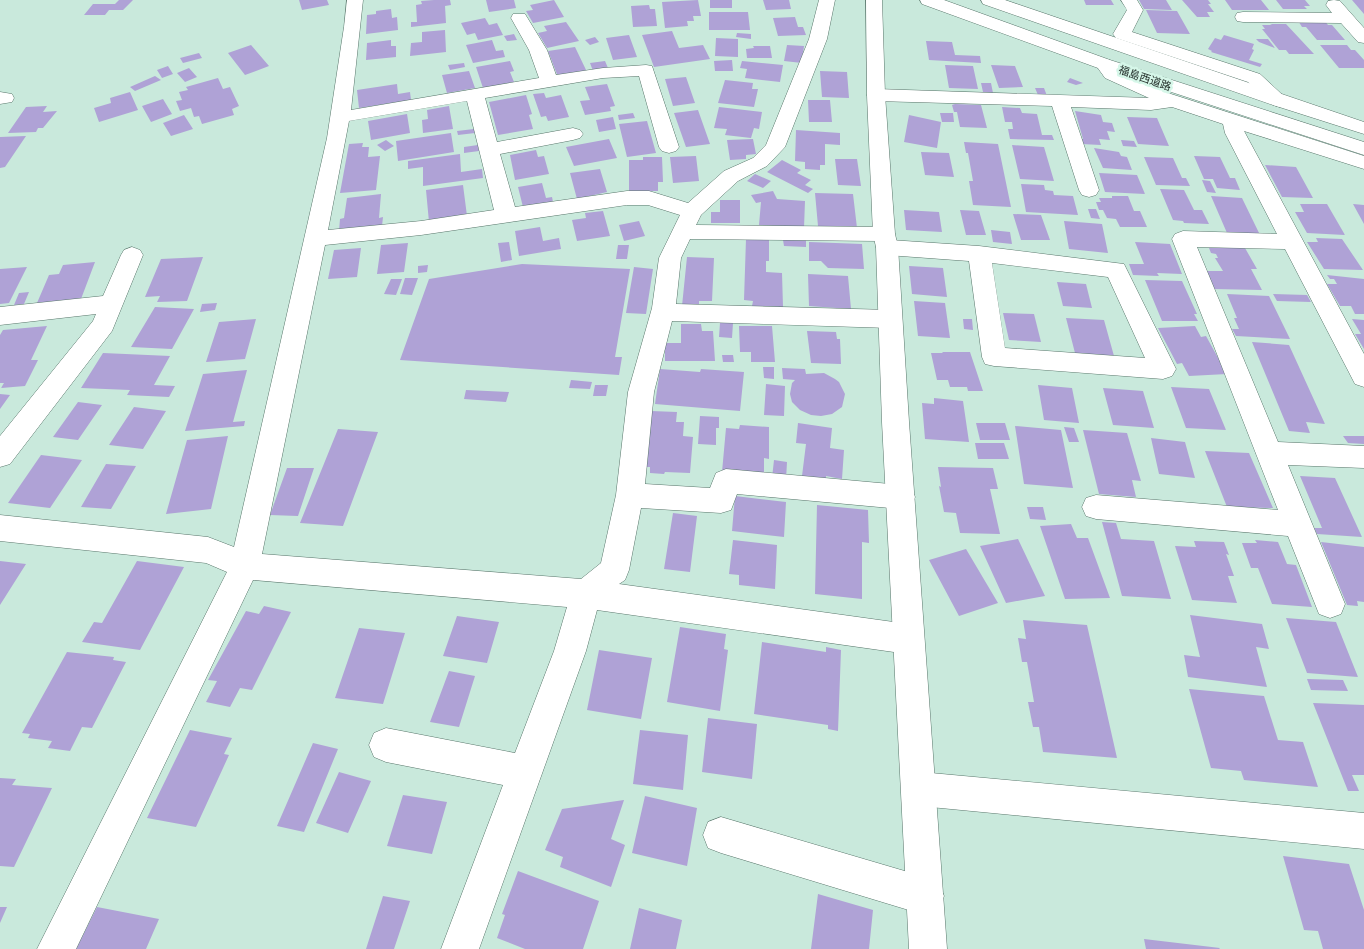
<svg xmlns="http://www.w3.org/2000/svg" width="1364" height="949" font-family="Lato,'Noto Sans JP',sans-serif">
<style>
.building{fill:#afa2d6}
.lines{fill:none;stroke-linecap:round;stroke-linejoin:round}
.minor-casing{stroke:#59766b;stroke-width:1}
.tertiary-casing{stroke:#59766b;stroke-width:1}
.trunk-casing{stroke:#59766b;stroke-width:1}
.minor{fill:#fff;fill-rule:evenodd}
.tertiary{fill:#fff;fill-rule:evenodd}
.trunk{fill:#fff;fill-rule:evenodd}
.labels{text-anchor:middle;stroke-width:5;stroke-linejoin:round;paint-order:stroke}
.far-street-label{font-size:11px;fill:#25312c;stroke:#d6f7e9}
</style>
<rect width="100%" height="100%" fill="#c9e9dc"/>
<path class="building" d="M119,0H133L123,10H109L105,15H84L93,4H115Z
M299,0H327L329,5L302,10Z
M434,0H450L451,5L445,6L446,23L411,27V22H417L416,5L422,4L421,1Z
M486,0H514L516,8L489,12Z
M554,0L564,17L533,23L526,11L533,10L530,5Z
M698,0L701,16H693L694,21H687L688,26L665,28L662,2Z
M710,0H732V8H710Z
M763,0H789L791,9L766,10Z
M1084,0H1111L1114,5H1086Z
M1139,0H1166L1172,10L1144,9Z
M1182,0H1208L1211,4H1208L1214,12H1207L1210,17H1197Z
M1225,0H1261L1269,10H1232Z
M1276,0H1305L1310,6H1304L1307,9H1283Z
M1352,0H1364V14Z
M649,5L650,9H655L657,26L633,27L631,6Z
M391,9L392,18L397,17L398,30L366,34L367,15L376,14V11Z
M1146,10L1177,11L1190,34L1157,33Z
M709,12H748L750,30H709Z
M795,17L798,27H803L806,35L778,36L773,18Z
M485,18L489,25L497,23L503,35L478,40L475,33L467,35L461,23Z
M1297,19L1324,20L1328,25H1332L1345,40H1317L1306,27H1302Z
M566,22L579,41L547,48L538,33L547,31L544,26Z
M1270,24H1286L1314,54H1289L1286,50H1279L1262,29H1265L1262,25H1272Z
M445,30L446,52L410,56L411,43L422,42V32Z
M672,31L679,48L703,45L710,59L654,67L642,35Z
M737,33L751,34V39L736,37Z
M514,34L517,40L507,41L504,36Z
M629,35L637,57L613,60L606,38Z
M1224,35L1254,44L1252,49L1254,50L1249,60L1262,64L1260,67L1211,52L1212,51L1208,49L1215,38L1221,40Z
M595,37L599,42L590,45L585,40Z
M716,38L738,39V57L715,56Z
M1256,39H1268L1275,48L1259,42Z
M391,40V46H396V57L366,60L367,43Z
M492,40L496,51L503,50L505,57L473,63L466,45Z
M926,41L952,42L955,55L980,56L981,63L929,60Z
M251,45L269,66L245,75L228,53Z
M787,45L804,46L802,63L784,61Z
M1320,45H1347L1351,50H1355L1364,60V68H1339Z
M753,46H770L772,58H747L746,49L754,48Z
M575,47L587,72L558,77L548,51Z
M199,53L202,58L183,63L180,58Z
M732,60L733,71H715L714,61Z
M510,61L514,71L510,72L514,82L483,88L476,67Z
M605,61L608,68L593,71L590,63Z
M742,61L783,65L780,82L745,78L747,69L740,68Z
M464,63L465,67L450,70L448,65Z
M945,65L973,66L978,89L949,88Z
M991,65L1015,66L1023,87L999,88Z
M168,66L173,74L162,78L157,70Z
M189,68L197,77L185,82L177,73Z
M469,71L475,88L447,93L442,75Z
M820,71L847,72L849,98L822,97Z
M155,76L161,80L135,91L130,87Z
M686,77L695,103L673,106L665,79Z
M218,78L223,89L230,87L239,106L232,109L234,115L202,124L199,116L194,117L191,108L180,111L176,101L182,100L179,92L188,90L186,87Z
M1070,78L1083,83L1076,85L1067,82Z
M725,80L753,83L752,89H758L754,107L718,103Z
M981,83H991L993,93L983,92Z
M397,84L398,94L410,92L411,100L359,108L357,90Z
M607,84L615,106L610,107L611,111L585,115L580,101L590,100L585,87Z
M1035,88H1044L1047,96L1038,95Z
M130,92L138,110L99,122L94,108L111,103L110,98Z
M544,93L546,98L561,95L569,117L548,121L546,116L541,117L533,94Z
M526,95L532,114L529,115L533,129L498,135L489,102Z
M163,99L172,114L151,122L142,106Z
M808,100H830L832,122H809Z
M955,104L981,105L987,128L960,127L957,112H954L952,105Z
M47,106L43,112L57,111L43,128H38L36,132L8,133L26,107Z
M449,106L453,129L423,133L422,120L428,119L427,110Z
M719,107L762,112L759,129L754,128L751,138L725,135L727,129L714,128Z
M1002,107L1020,108L1022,113L1037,114L1042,135H1052L1054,140L1010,139L1008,129H1013L1012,122H1005Z
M698,110L710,144L686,147L674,113Z
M1075,111L1101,115L1103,122L1112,123L1115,132L1107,131L1110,140L1099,139L1101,145L1081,144L1080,139H1083Z
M633,113L635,118L619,120L618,115Z
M940,113H953L954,122H942Z
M407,114L410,133L371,140L368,121Z
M184,115L193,129L171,136L163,123Z
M909,115L941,122L937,148L904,142Z
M613,117L616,129L599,132L596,120Z
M1127,117L1157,118L1169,146L1138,144Z
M647,121L656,153L627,157L619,124Z
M474,129L475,133L458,135L457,131Z
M796,130L840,133V145L825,144V165H820V170L805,169V162L795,161Z
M451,133L454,152L398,161L396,141Z
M26,136L5,167L0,168V137Z
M609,139L617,158L574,166L566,147Z
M753,139L756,154L746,155V159L730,160L727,140Z
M386,140L394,146L385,151L377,145Z
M1121,140L1134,141L1137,147L1123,146Z
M964,142L998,144L1011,207L973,205L969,181H973L968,153H966Z
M363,143L362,147H369L368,157L380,156L376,190L340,193L349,144Z
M478,145L479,151L464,153V147Z
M1012,145L1044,147L1054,181L1020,179Z
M1094,148L1119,152L1121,156L1127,157L1132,170L1103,168Z
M536,150L538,157L544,156L549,174L515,180L510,155Z
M921,152L949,153L954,177L925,175Z
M460,154L461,172L482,169L483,178L423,186V167L408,169V161Z
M696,156L699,181L673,183L670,157Z
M1194,156L1220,157L1230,178H1235L1240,190L1217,188L1213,179H1204Z
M643,157H662L663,182H658V191H629V160H643Z
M1144,157L1173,158L1182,178H1186L1190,186L1156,185Z
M835,159H857L861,186L838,185Z
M782,160L801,170L797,173L811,180L805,185L813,189L808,193L767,172Z
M1265,165L1296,167L1313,198L1282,197Z
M600,169L607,192L577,199L570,173Z
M1099,173L1137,175L1145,194L1105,192Z
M755,174L771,181L763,188L747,181Z
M1202,180L1210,181L1216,193L1207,192Z
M542,183L546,198L552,197L553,202L523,207L518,187Z
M1021,184L1044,185L1045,190L1053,191L1054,195L1073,196L1078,215L1026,212Z
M463,185L467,216L429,222L426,190Z
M1160,189L1184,190L1194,210H1202L1209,224L1184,223L1183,221L1173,220Z
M773,191L777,199L805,201L804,228L759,225L761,202L756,203L751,195Z
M815,193L853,194L857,228L818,226Z
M381,194L379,218L383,217L382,226L339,231L340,219L344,218L347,198Z
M1112,196H1128L1134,211H1140L1147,227H1120L1116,219L1107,218L1103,210H1099L1096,202H1101L1099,198H1112Z
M1211,196L1242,198L1260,235L1227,233Z
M720,200H740V223H711V212H720Z
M1300,204H1327L1345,235L1307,233L1295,212H1304Z
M1353,204L1364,205V224Z
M1088,209H1096L1100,219L1091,218Z
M904,210L939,212L942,232L906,230Z
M960,210L979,211L986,235H966Z
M603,211L610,236L577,241L572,220L586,218L585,213Z
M1013,214L1041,215L1050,240H1021Z
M639,221L645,236L624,241L619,225Z
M1064,221L1102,224L1108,253L1069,249Z
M540,227L543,241L559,238L561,249L519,256L515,231Z
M991,230L1010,232L1012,244L993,242Z
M1316,238L1342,239L1363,270L1324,269L1307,242H1318Z
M746,239L769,240V261H766V272L782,273L783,307L752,306L753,301L744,300Z
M783,240H806V247L784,246Z
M509,242L512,260L501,262L498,243Z
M809,242L862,244L864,269L828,268L821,261H809Z
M1135,242L1170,244L1182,274L1157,273L1159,276L1133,275L1129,264H1144Z
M408,243L404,272L377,274L381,245Z
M618,245H629L627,259H616Z
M361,248L357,277L328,279L334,250Z
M1209,248H1245L1257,269H1251L1262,290L1213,289L1204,271H1223L1215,258H1218L1216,254L1211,253Z
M203,257L187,301L157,302L160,296L145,297L161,259Z
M687,257L714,258L712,301H699V306H682Z
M95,262L81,299L37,303L49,275L59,274L63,265Z
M522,264L630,269L615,357H622L619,375L400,360L429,279Z
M428,265L427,272L418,273V266Z
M909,266L943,268L947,297L912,294Z
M27,267L9,303L0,304V269Z
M634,267L653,269L646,314L626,313Z
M808,274L848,276L851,309L809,306Z
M1327,275L1364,279V314H1355L1351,306H1340L1327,284H1337L1334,279H1330Z
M405,278H418L412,295L400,294Z
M391,279H402L396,295L384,294Z
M1145,280L1182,281L1197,314H1194L1198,321H1162Z
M1057,282L1086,284L1092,308L1063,306Z
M29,292L24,304L14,305L19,293Z
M1227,294L1269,296L1290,339L1236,336L1232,329H1239L1234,318H1237Z
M1273,294L1307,295L1311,302L1277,301Z
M914,301L945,303L950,338L918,336Z
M217,303L215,310L200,312L202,304Z
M155,307L194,309L172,349L131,347Z
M1003,313L1034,314L1041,342L1009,340Z
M1066,318L1104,320L1114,356L1075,353Z
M256,319L245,359L206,362L219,322Z
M963,319H972L973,330L964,329Z
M1352,319L1364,320V349L1355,334H1361Z
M720,323H733L732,338L719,337Z
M681,324H701L702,331H713L715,361H665V343H681Z
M47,326L31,360H38L25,386L1,388L4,383H0V335L3,330Z
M739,326H772L775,362H751V352H740Z
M1195,326L1201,337L1206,336L1227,374L1189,376L1182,363L1177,364L1158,328Z
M807,331L836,332L837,339H840L841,364L811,363Z
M1252,342L1289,345L1325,424L1306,422L1310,433L1289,431Z
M942,352H970L983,391H968L967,387H950L948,380H937L931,353H943Z
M103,353L170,356L154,385L175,386L169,397L127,395L130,390L81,388Z
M722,355H733L734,362H723Z
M763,367H774V379L764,378Z
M782,368L805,369L806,374L824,373L835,379L839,382L845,394L842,407L832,414L821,416L811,415L800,410L792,402L790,394L792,383L795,380L783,379Z
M660,369L700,372L701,369L744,372L740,411L655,404Z
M247,370L233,422L245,421L244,426L185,431L203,374Z
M571,380L592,382L590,389L569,388Z
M766,384L785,386L784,416L764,415Z
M595,385H608L606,396H593Z
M1038,385L1072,388L1079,423L1044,420Z
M1171,387L1209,389L1226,430L1186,428Z
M1103,388L1143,391L1154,428L1113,425Z
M466,390L509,392L506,402L464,399Z
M0,394L10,395L0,409Z
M934,398L963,401L969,442L925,439L922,403L934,404Z
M78,402L102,405L78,440L53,437Z
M134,407L166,411L143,449L109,445Z
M651,411L677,412L676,422H684L683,436L693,437L690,473L665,472L664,474L650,473V467H645Z
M700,416L719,417V428H716V445L698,444Z
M798,423L832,428L830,448L844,450L842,479L826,476V480L802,476L806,444L796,443Z
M976,423H1005L1010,440H980Z
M740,425L769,427V459L764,458V475L722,472L726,428L739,429Z
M1015,426L1061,430L1073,488L1024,484Z
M1064,427L1074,428L1079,442H1069Z
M338,429L378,432L343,526L300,523Z
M1083,430L1127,433L1141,481L1132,480L1136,497L1099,494Z
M228,436L211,509L166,514L187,440Z
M1343,436H1364V444L1348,443Z
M1151,438L1185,442L1195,478L1159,474Z
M975,443H1004L1009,459H978Z
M1205,451L1249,453L1273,508L1227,507Z
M41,455L82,460L50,508L8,503Z
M774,460L787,462L786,480L772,478Z
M106,464L136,466L111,509L81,507Z
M938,467L993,468L998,489H990L1000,534L960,533L956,513L944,512L939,486L941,487Z
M287,468H314L298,516L270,515Z
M1300,476L1335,478L1362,537L1317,534L1314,528H1322Z
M735,496L786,502L784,537L732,531Z
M817,505L868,510L869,543L862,542V599L815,594Z
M1027,507H1043L1046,520L1030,519Z
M673,513L697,516L690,572L664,569Z
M1102,522L1116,523L1121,539L1154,541L1171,599L1122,596Z
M1071,524L1077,538H1088L1110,598L1065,599L1040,526Z
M1018,539L1045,596L1006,603L980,546Z
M733,540L777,545L775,589L739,585V575L729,574Z
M1255,540L1278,542L1287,564L1296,565L1312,607L1272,604L1258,568H1251L1242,543H1257Z
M1194,541L1224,542L1229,555L1226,554L1234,576H1228L1237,603L1192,600L1175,546L1196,547Z
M1321,542L1364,547V602L1357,601L1358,606L1347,605Z
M966,549L998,603L959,616L929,560Z
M0,561L26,564L0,605Z
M137,561L184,567L140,650L82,642L94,622L102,623Z
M264,606L291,612L252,690L240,688L230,707L206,702L217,681L208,680L246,611L259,614Z
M1190,615L1262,624L1269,649L1256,647L1267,687L1188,677L1184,655L1200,657Z
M457,616L499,622L487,663L443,656Z
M1286,618L1336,622L1358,677L1307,673Z
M1023,620L1087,625L1117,758L1043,752L1039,727H1033L1028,702H1034L1027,662H1022L1018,638L1026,639Z
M680,627L726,634L724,649L728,650L720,711L667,702Z
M359,628L405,633L383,704L335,698Z
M762,642L826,652V647L841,650L838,731L828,729V725L754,714Z
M599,650L652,658L641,719L587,710Z
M67,652L114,657L113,660L126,662L92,728L82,727L70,751L48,748L52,741L28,738L30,734L22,733Z
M449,671L475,676L459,727L430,722Z
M1307,679L1343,680L1348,691L1311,690Z
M1189,689L1264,696L1278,740L1303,742L1318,787L1244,780L1241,771L1211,768Z
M1313,703L1364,705V775H1352L1359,791H1348Z
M708,718L757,724L752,779L702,772Z
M190,730L232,738L224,754L229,755L196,827L147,818Z
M640,730L688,735L683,790L633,784Z
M313,743L338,749L304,832L277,826Z
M339,772L371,781L348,833L316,823Z
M0,778L16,779L12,785L52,788L14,867L0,866Z
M403,795L447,802L432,854L387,846Z
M645,796L697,808L687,866L632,853Z
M624,800L611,839L625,845L611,887L560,867L563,857L545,850L562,809Z
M1283,856L1349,864L1364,910V949H1323L1318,931L1304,930Z
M518,871L599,901L583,949H525L497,938L505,915L502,914Z
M818,894L873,910L869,949H811Z
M383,896L410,901L394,949H366Z
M0,907H7L0,923Z
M97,907L159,919L146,949H76Z
M639,908L682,920L676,949H630Z
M1144,939L1220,948L1219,949H1146Z"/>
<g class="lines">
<defs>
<path id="minor" d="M347,0H363L351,110L539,78L529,50L511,18L513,14H525L547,50L556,75L603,68L646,65L652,66L679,147L676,151L669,153L662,151L659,147L639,76L603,78L485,98L497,142L573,128L580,130L583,134L580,138L573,140L500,154L515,207L627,191H649L688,203L724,171L753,158L766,145L809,39L819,0H835L827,39L785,147L767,166L738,181L701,215L696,225L884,227L892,229L895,234L890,240L979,246L1124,264L1176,369L1172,376L1163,379L994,366L985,364L982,357L969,261L887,255L879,252L876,247L880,241L690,239L681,258L676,304L890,310L898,313L902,319L898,325L890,328L672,321L654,392L645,484L710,488L716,473L726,469L901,485L911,488L915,497L911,506L901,509L737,494L731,510L721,513L641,508L629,570L625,580L619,584L908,624L919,628L924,639L919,650L908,654L597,610L586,651L479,949H441L503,785L386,762L374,757L369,745L374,733L386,728L515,753L554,651L567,607L253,580L76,949H37L227,572L206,563L0,541V515L208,537L234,547L327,138L344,27ZM467,101L494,210L421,221L328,230L349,121ZM627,205H648L680,215L659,258L652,308L628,392L616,495L601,563L581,579L262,554L325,245L421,235ZM992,263L1108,277L1145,358L1005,348Z
M1121,0H1137L1143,10L1132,32L1260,74L1289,101L1287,105L1280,107L1273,105L1248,82L1116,38L1113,34L1127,10Z
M1334,0L1340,1L1364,28V43L1358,42L1341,23L1243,22L1237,21L1235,17L1237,13L1243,12L1332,13L1326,5L1328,1Z
M1104,59L1110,60L1117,70L1171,94L1364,156V169L1244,131L1364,354V387L1355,384L1285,249L1197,247L1278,442L1364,446V468L1288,465L1345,604L1341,614L1330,618L1319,614L1288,536L1096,519L1086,516L1082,507L1086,498L1096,495L1278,510L1172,239L1175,234L1183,231L1277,234L1225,133L1223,124L1172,107L1151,110L1071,107L1099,190L1096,195L1089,197L1082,195L1079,190L1052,106L876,101L869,99L867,95L869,91L876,89L1149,98L1105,78L1095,64L1098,60Z
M0,92L12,94L14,98L12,102L0,104Z
M132,247L140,250L143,255L112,331L10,464L0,467V436L93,321L96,314L0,325V307L103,296L121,255L124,250Z
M920,772L1364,813V849L920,806L908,801L903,789L908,777Z
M721,817L925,877L938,883L944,896L938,909L925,915L721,853L708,848L703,835L708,822Z"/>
<path id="tertiary" d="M866,0H882L885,95L895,234L898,247L909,422L947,949H909L882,422L876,247L873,234L867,95Z"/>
<path id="trunk" d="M920,0H944L1110,60L1364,142V155L1098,68L922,4Z
M981,0H1005L1364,122V134L1273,105L983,4Z"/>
</defs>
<use href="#minor" class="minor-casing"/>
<use href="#tertiary" class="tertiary-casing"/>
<use href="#trunk" class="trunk-casing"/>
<use href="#minor" class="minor"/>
<use href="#tertiary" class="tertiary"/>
<use href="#trunk" class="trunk"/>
</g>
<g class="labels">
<g class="far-street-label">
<text transform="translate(1145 78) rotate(19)" y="4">福島西道路</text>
</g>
</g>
</svg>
